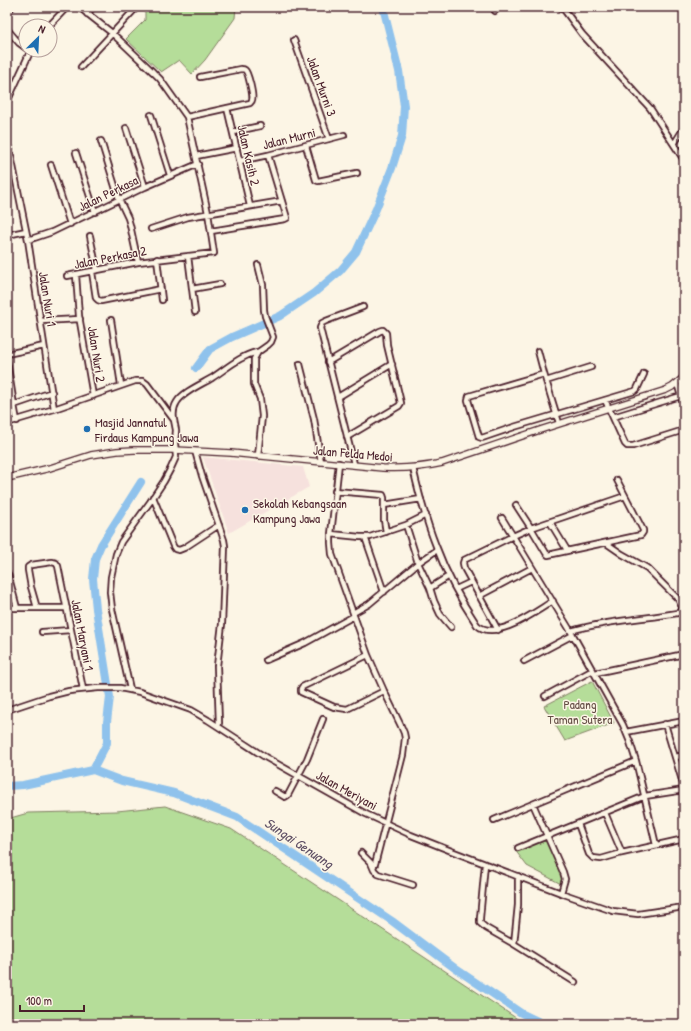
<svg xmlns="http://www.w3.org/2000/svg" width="691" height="1031" font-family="'Patrick Hand',sans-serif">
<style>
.built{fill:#f6e1dd}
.green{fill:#b5dd99;stroke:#807e62}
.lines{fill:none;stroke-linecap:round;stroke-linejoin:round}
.river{stroke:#8fc2ec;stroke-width:8}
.minor-casing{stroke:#4a1f2b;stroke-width:8}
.major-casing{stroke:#4a1f2b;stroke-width:8}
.minor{stroke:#fcf5e5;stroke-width:4.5}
.major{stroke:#fcf5e5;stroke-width:5.5}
.poi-dot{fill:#1f6fb2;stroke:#fcf5e5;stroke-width:1.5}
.labels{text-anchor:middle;stroke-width:3;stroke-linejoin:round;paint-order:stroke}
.street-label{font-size:13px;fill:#4a1f2b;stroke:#fcf5e5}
.poi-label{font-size:13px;fill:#4a1f2b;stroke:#fcf5e5;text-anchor:start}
.park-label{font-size:13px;fill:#654e46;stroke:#fcf5e5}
.water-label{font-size:14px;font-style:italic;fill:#5f5065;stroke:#fcf5e5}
</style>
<rect width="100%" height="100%" fill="#fcf5e5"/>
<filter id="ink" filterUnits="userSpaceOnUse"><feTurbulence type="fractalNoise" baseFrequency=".025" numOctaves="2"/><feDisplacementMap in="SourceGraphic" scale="8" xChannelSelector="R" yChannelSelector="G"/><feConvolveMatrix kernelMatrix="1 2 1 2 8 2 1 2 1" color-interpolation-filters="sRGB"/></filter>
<g filter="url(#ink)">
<path class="built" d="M203,457L303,467L309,487L229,533Z"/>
<path class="green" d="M145,7H236L235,18L205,60L192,74L179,60L161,72L126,39L145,20Z
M592,681L614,723L565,741L544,706Z
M165,806L231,829L525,1024H7V819L28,813L117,811Z
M548,836L563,872V885L527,866L515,850Z"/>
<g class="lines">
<path class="river" d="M196,368L210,349L232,337L280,316L314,293L340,271L356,252L376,209L392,168L402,136L404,106L399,71L383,7
M93,770L107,743V722L110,697L96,609L93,579L95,559L101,545L141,482
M7,786L23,785L93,770L122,781L174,793L237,817L392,921L456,969L521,1013L544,1024"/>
<defs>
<path id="minor" d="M560,7L565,11L582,34L650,108L684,160
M495,11L499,7
M7,12L12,7
M87,14L93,7
M49,26L67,7
M7,29L19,43L26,48
M294,40L329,139
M81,67L135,9
M7,79L14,87
M7,102L31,50
M227,108L250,206
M151,115L170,175
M187,117L250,103C251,102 252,101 252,100C254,97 248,72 245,70C244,69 243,69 241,69L200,77
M126,128L145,187
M233,132L260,126
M101,141L119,199L128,218L130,225L138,262
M7,143L10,151L28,240L54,409L7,423
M674,144L684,128
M306,146L316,180L318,181L357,173
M76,153L95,212
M196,156L237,148
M240,161L268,155L344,135
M51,165L70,224
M151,229L188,217L282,201
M211,231L285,219L287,218L268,155
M7,235L26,231
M90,236L97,270
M28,240L52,232L145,187L198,164
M188,256L195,312
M157,259L162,300
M92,272L96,298L98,300L101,301L161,289
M76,275L79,316L93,396
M67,276L138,262L214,253L208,213L187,117L160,79L153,72L112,33L79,7
M192,289L220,284
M111,320L121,385
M41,321L80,319
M538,351L544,374L559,423
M7,354L44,346
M7,361L14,405L17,421
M328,362L380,331L383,330L386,333L387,345L401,403L399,406L347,437
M300,364L314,419L321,462
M544,374L469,396L468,400L479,437L482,438L514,427L635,391L637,389L644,374
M546,381L591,367
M677,383L684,406
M338,397L392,364
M605,400L625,444L627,446H633L684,430
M14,405L52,392
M54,409L135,381H143L147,384L174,420L176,430L175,443L176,457L171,468L164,481L150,502L121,542L116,554L111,577L110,592L112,609L130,689
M613,417L684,395
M174,420C173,414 173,408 177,402C183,392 202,384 212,378C227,368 240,356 257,352
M195,451L202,476L224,540L225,546L222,624L217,666L219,723L218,726
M258,456L262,416L260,399L254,384V359L258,352L268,345L271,342L273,337L265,316L264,310L263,285L258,265
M339,463L331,534V543L332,554L368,655L384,691L401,726L404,733L405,738L403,755L375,864L373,867
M354,464L320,328L322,323L326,321L363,307
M413,468C419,494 426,521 436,546C446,573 461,601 477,625C496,642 536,611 553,601
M335,491L383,495L384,498V520L386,532
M153,497L173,546L175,549L179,550L184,548L219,525
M384,505L421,499
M516,505L531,528L546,553L548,555L641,535L643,532V530L617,480
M502,518L573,635L623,725L630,742L636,761L656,845
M550,522L567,550
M406,525L418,563L430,588L434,601L440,614L445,620L451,627
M331,534L360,537H370L406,525L426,515
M365,537L384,592
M606,543L622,554L647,568L678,599L681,605L683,612
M8,574L17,608
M430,588L449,576
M456,589L471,582
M479,596L532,568
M7,608H67
M37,608L31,587L28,570V567L31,565L52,562L56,563L58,566L83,689
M353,613L369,604L418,563L437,550
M498,630L464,568L463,563L464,560L513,536L531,528L625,496
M571,631C607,620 646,619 684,612
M42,632L71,630
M368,655L302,687L301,689V692L334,707L347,709L384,691
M266,660L305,643L354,616
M524,661L573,635
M595,673L684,654
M545,696L593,670
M7,710L49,696L69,691L98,688H120L140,692L191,710L208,720L265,757L366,814L411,835L454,852L561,893L613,911L638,914L684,907
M665,724L684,787
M626,732L684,721
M676,757L684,755
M275,791L285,797L288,795L307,759L323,719
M533,804L563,872L565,879L561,893
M605,813L622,853
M494,820L636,761
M578,824L589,854L593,858L601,859L622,853L684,839
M518,848L645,796L684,790
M361,853L371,863L374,870L378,874L413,885
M485,864L480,918V923L486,928L514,944L575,982
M514,944L518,905V876"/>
<path id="major" d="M7,478L50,468L91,455L117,451L134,450H175L231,453L383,468C405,469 420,468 442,463L543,429L666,390L672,387L684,377"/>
</defs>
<use href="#minor" class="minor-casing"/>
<use href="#major" class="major-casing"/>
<use href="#minor" class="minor"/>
<use href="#major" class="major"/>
</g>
</g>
<g class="poi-dot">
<circle cx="87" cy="429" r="4"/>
<circle cx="245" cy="510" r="4"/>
</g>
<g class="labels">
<g class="street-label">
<text transform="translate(322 86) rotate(70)" y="5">Jalan Murni 3</text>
<text transform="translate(289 138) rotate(-14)" y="5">Jalan Murni</text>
<text transform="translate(249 155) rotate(77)" y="5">Jalan Kasih 2</text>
<text transform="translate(108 193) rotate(-26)" y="5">Jalan Perkasa</text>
<text transform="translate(110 257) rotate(-11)" y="5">Jalan Perkasa 2</text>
<text transform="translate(48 299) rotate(81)" y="5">Jalan Nuri 1</text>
<text transform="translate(97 354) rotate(81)" y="5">Jalan Nuri 2</text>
<text transform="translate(353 453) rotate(5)" y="5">Jalan Felda Medoi</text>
<text transform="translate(83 635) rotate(79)" y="5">Jalan Maryani 1</text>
<text transform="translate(347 790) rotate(29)" y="5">Jalan Meriyani</text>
</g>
<g class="poi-label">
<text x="95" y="427">Masjid Jannatul<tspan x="95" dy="15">Firdaus Kampung Jawa</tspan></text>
<text x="253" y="508">Sekolah Kebangsaan<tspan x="253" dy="15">Kampung Jawa</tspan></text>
</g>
<g class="park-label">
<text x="580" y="709">Padang<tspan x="580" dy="15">Taman Sutera</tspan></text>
</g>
<g class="water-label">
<text transform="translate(299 843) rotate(34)" y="5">Sungai Genuang</text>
</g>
</g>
<rect width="691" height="1031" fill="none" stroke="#fcf5e5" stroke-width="24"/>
<rect x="12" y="12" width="667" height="1007" fill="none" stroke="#4a1f2b" stroke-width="1.5" filter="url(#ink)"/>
<g transform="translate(38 38) rotate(24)"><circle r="19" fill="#fcf5e5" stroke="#b59f9b"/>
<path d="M0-3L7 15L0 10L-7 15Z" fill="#1f6fb2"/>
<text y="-6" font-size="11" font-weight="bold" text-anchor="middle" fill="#4a1f2b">N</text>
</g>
<path d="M20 1005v6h64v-6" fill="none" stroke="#4a1f2b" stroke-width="2"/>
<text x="26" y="1005" font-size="12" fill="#4a1f2b" stroke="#fcf5e5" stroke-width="3" paint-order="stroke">100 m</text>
</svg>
